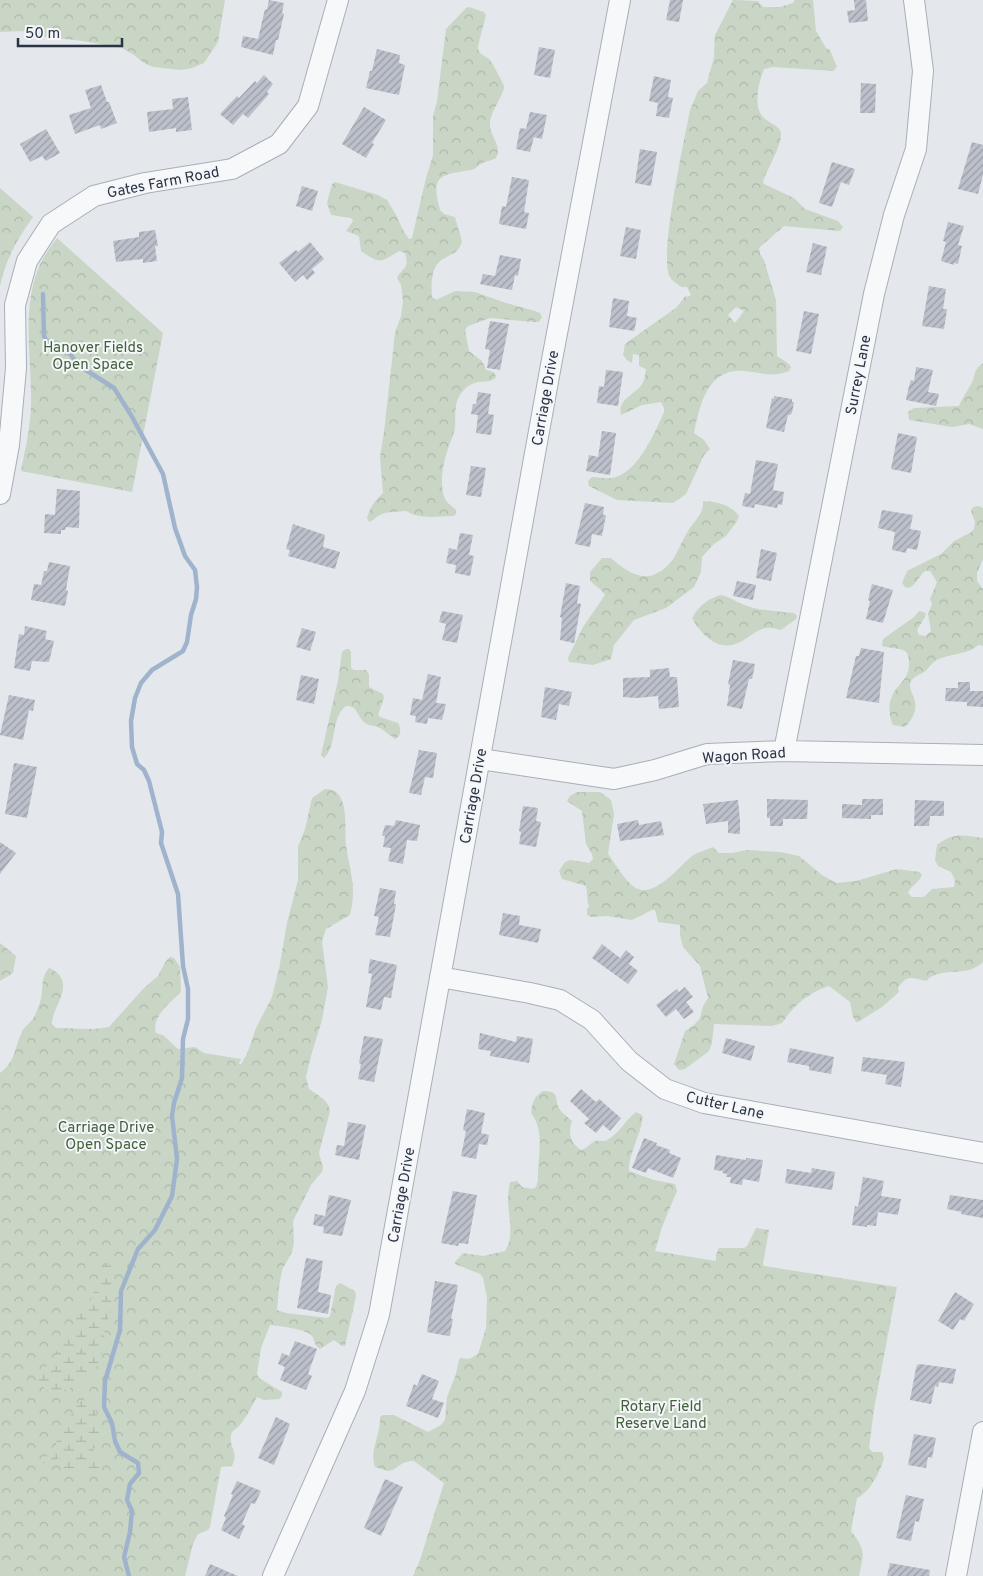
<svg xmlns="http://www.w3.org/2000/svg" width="983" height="1576" font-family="Overpass,sans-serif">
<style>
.forest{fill:url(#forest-crowns);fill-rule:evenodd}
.wetland{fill:url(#wetland-marsh)}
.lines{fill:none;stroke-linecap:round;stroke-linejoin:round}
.stream{stroke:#9fb4cc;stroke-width:4.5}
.building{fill:url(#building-hatch)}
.minor-casing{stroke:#a9aeb7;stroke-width:22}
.minor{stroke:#f7f8fa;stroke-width:20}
.labels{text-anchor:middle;stroke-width:4;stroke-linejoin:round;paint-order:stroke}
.street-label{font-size:15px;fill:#2b3445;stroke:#f4f6f9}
.park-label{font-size:15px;fill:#3f6138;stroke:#f4f6f9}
</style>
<defs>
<pattern id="forest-crowns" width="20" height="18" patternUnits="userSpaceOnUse" patternTransform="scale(1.25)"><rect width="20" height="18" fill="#c9d6c5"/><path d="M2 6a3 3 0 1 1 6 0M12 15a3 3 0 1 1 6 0" fill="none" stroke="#adb8ab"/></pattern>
<pattern id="wetland-marsh" width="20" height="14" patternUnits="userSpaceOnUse" patternTransform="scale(1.25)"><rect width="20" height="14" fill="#c9d6c5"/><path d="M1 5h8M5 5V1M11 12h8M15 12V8" fill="none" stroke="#adb8ab"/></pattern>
<pattern id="building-hatch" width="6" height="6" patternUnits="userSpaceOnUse" patternTransform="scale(1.25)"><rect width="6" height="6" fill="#bbc0ca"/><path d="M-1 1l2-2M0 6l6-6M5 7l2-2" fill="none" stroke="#989da6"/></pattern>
</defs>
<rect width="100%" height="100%" fill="#e4e7ec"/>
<path class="forest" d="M0,0H225L218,42L204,63L192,68L181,70L153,67L144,63L134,55L122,48L82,41L40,36L22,31L0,32Z
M733,0L758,1L763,7H780L793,3L795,0H813L816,31L826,48L830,50L837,67L833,71L773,67L764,69C759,82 752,107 764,118C769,123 780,126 781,133C782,145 767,170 763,181L764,184L794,198L805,209L838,221L843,227L840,231L784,226L759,248L760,254L764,260L776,300L777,356L789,364L791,367L789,371C774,378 759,372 744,371C707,368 700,405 694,433L704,440L710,449L704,455L686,494L673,503L617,500L589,486L588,481L592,477C598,477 606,479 612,478C637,474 655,433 664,412V408L661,402L642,405L621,415C617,399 635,395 642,384C645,380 645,374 646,369L639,366V355L633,354L632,363L627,360L623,355L625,344L677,307L686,295L687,297L691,295L687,287H681C678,284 672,281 670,277C658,259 685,137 690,110L698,91L707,83L714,57L715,35ZM736,307L744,311L735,323L728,315Z
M469,7L484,12L486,15L478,46C478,55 483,54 489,59C492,62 503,83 504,86C505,93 491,111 490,122C488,136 503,144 496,158C491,161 485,161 481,164C477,166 476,169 471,170C441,175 430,174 440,210L444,214L455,217L462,241C458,256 449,253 439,262C431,270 431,287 432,297L436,300L455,291L475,292L506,303L535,311L540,313L542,317L539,322H534L490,318L468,326L465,330L469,351L482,361L486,370L494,372L496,377C489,386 476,376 463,391C453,402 456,414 455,427C454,435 450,442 448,449C443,463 439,484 445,499C447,503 452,506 456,510V514L454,516C436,516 421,520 406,511C397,512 388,511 380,515C376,517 374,520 369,522L367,518C370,507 375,500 383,493L380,457L384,432L395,333L401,316L403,301L401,285L397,278C403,266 410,270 405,253L399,251C380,263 380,264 361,251L359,236L346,231L353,221L351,218L331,215L327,203L332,184L335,182L378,195L387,200L396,215L404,232L409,239L412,238L426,178L433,155V116L437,101L446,29L466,8Z
M0,188L33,217C17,239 6,259 0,286Z
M57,238L163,333L132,492L21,471C25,449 31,426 31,403C32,359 21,310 39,267C43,257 50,248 57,238Z
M983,363V429L969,424L952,427L909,420L908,412L914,408L959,406C962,398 967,392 971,384C977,374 971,373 983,363Z
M703,501C717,502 730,504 739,516L737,521L726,536L714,544L702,557L701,572L694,587L666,608L634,620L614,645L611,659L593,665L569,662L568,658L583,627L605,595C601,588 594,586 590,580V572L602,558H611C631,576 650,586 671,562C677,555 682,540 688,531C694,521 704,514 703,501Z
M979,506L983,508V559L977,573V581L983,589V646L979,645C974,648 970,651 965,652C955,655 943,656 935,661C931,664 928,669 924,672C920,675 914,676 911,681C905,693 928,703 905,727L893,725C890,720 888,705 891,699C896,683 910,681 909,662C909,658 908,653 905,651C900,648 889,648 882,646L883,639L914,617L919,611L926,613L925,617L917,630L919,635L925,636L931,631L928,614L932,604L930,599L937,582L930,571H925C919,576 916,585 909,588L905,587L902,583L907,571L941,554L954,541L970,533L974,529L975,522L971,511L973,507Z
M720,595C729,596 734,601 742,604C758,611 777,611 794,613L797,616L796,619L781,630C776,629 770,627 766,628C755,630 748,639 738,643C719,652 701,635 692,618C699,606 706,600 720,595Z
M346,649H349L351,652V668L354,670H366L369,674V687L383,694L384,698L378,715L380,717L398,723C401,729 402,735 395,739C389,735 384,730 378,727C372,725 367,726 363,721C357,715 357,705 346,706C330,718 338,745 324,758L321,755L338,680L342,652Z
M325,789C351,788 344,829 346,845C350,873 357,886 350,915L326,929L322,941L328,987L322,1020L311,1056L306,1077L309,1089C317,1095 329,1100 330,1111L319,1153L323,1168L322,1172L311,1185L293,1221L294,1243L292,1252L282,1270L279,1287L277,1310L286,1313L328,1318L330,1316L336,1286L340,1283L355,1291L356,1296L345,1346H342L334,1340L320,1349C314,1345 315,1341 312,1336C307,1329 279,1326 270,1325L261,1348L257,1374L259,1378L282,1392V1396L279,1399L264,1400L257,1397C251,1407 246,1419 238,1427C235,1430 231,1431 231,1436C229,1448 239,1451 232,1466L221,1467L210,1527L208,1530L198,1534L193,1544L185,1576H0V1073C16,1061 14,1048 22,1032C24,1027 29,1024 32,1020C36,1015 38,1008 40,1002C44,991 40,977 49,968C80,981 50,1010 52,1024L56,1028L94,1029L109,1027L143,989L158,976L166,961L170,957L174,958L180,967L181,990L180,993C170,1003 151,1017 156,1033L163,1035L178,1049L195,1047L204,1053L241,1059L239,1064H241L247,1054L256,1028L272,997L279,969L287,923L298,880V847L305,829L312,798Z
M577,792H600L611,800L614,814L608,854C615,863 627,885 638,889C656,896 679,867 692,856C698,852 706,850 713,847L719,853H732L747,850L780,852L799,856L822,875L836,883L856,881L897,869L920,872L922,875C919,883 911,885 908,893L912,897H924L932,889L954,887L955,880L951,872L938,866L935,860L937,845C953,832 964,835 983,838V962C965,979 942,965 926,981C912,978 907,974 898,988L899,992L882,1007L858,1022H856L853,1017L850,1002L829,986C808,993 794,1005 782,1023L772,1026L714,1024L712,1043L709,1051L685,1069L679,1070L674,1064L685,1031L694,1025L700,1018L703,1006L708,998L700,966L683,947L680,935V925L658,922L655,910H652L632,920L607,916L591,917L587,915V909L589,906C586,899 588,893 586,886L562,879L559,871L565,862L570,860L589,863L593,859L592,854L586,844L582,811L567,801L570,796Z
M0,943L16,956L13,973L0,981Z
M543,1091C562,1091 553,1100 560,1110C563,1114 568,1117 572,1121C568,1133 570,1143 581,1150C588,1148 589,1144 595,1141C599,1140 604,1142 607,1140C619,1134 626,1119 636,1112L642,1115C645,1126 628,1154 629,1171L654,1180L675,1184L677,1191L662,1227L655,1251L716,1261V1255L719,1248H744L747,1246L756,1228L769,1230L763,1264L764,1266L897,1287L874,1409L869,1448L872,1452H882L884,1458C880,1472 870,1492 857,1498L851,1531C866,1551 864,1552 859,1576H413L420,1560L444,1483L414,1461C400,1460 397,1471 387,1471C384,1470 379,1468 375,1467C369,1451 381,1434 380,1417L383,1415H394L428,1432L441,1425L445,1420L447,1397L456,1374L459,1360L460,1358L469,1359L478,1354L486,1328L487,1297L483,1278L480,1274L455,1264V1262L463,1253L483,1256L505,1251C515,1238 508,1214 508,1199C508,1193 509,1188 510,1182L517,1181L522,1187L533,1189L536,1187L538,1180C537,1158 546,1132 531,1113C532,1103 534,1096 543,1091Z"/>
<path class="wetland" d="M0,1093C6,1103 6,1118 0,1129Z
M110,1262L115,1267L112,1303L104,1333L106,1344L96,1368L88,1379L68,1389L55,1393L48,1391L38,1383L37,1375L51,1362L62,1340L75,1326L73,1311C77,1309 80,1309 84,1307C95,1302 97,1276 102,1266Z
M86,1400L93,1403L101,1428L99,1445L93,1449L103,1462L102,1465L93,1475L80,1471L69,1476L64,1471L62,1459L59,1458L45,1464L43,1463V1459L56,1451V1442C67,1428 70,1414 80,1401Z"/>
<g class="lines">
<path class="stream" d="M43,294L44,336L46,340L61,347L71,355L78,365L114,388L131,415L163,474L175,528L185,556L195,570L197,587L196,599L191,615L187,642L183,651L152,670L141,683L135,698L131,721L132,747L137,764L144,770L149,781L162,832L161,843L178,894L183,966L188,989V1019L183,1039L182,1078L174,1103L172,1116L177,1159L172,1196L155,1230L138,1249L121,1291L120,1330L105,1381L104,1407L112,1423L115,1441L120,1452L138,1463L139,1473L130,1484L127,1500L132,1511L130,1532L124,1557L129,1576"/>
</g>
<path class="building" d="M269,0L284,3L282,13L284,14L278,40H276L273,55L241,47L243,36L258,39L265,9L267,10Z
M670,0H683L679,22L666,20Z
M854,0H866L868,21L849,23L847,11L855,10Z
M539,47L555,50L550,78L534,75Z
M377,49L400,55L399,63L405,65L399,95L366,88L370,71H372Z
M264,75L273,84L267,92L269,94L248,118L243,114L233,125L220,114L237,96L239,98L255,81L257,83Z
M654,76L671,80L668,97L673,98L669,118L656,116L658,103L649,101Z
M861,83L876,84L875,113H860Z
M101,85L107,102H109L117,123L101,129L100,125L75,134L69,115L91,108L85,90Z
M188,97L192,130L176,132V128L149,132L147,112L173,109L172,99Z
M364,107L386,120L372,143L374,144L366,158L342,144Z
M530,112L547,115L542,139L534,137L530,152L516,149L520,128L526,129Z
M46,129L60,153L46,161L42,156L30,162L20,144Z
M972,142L983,145V175L978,194L958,189Z
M640,149L657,152L651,186L635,183Z
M832,162L855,169L849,185L841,182L832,207L819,203Z
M512,177L529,180L524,212L529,213L526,229L499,224L502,206L506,207Z
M302,186L318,191L312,211L296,206Z
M948,222L964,226L958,245L962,246L958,264L954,263V265L941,261L946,242L943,241Z
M626,227L641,230L636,259L620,256Z
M155,230L158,246H155L157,261L143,263V259L116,262L113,241L139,237V232Z
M310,242L324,259L312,269L315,273L307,280L303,275L295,282L279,263L296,250L298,252Z
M813,243L827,247L821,275L806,272Z
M500,255L521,259L518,276L515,275L512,290L480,284L483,274L495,276Z
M929,286L946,289L943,309H947L944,329L922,326Z
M613,298L629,301L627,316L637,318L634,331L609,327Z
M804,311L819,314L811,354L796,351Z
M490,321L509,324L500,370L487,368L490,350L485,349Z
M916,367L933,370L928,392L939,394L936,406L906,400L909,386L911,380L914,381Z
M606,370L623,372L618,406L597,403L599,386L604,387Z
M478,392L491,394L488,414L494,415L491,435L476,433L478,415L471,414L473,404H476Z
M774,396L792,399V402H794L792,413L790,415H788L784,432L766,428L772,398L774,399Z
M602,431L616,433L610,475L586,471L589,455L598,457Z
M898,433L917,437L911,473L891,469Z
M756,460L778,464L773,490L784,492L782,505L778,504L777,508L755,504L754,508L742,506L745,493L750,494Z
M471,466L486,468L481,497L466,495Z
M57,489L80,491L79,528L66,527L65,530H61V534L44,533L45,514L55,515Z
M585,503L604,507L603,515H606L602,536L592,534L590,547L575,544Z
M882,510L913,515L910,529L921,531L917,550L907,548L906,553L892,550L895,532L878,528Z
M293,524L325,535L323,547L340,552L335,569L288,556L290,550L286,549Z
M460,533L473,535L469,555L474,556L470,576L455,573L456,565L446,563L449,548L457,550Z
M761,549L777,553L771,581L756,578Z
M49,562L70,566L66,590L68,591L65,606L31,600L34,584L41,585L44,571H47Z
M737,581L756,585L753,600L733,596Z
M566,583L580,586L577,603L581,604L574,643L560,640L562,618L560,617Z
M872,584L893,590L883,623L866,619L870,601L868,600Z
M442,611L463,615L457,643L442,640L446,624L439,622Z
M25,626L47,631L45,639L54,641L49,662L32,661L30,671L14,668L19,634L24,635Z
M302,628L316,632L310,651L296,647Z
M861,648L884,652L879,703L846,698L856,656H859Z
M733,660L755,664L752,679H749L742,709L727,706L730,685L728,684Z
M669,668L670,677H677L679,707L659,709L658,696L637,698L623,697V678L650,677V670Z
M428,674L441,677L436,703L446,704L442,720L428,718L427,724L415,722L416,716L410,715L413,698L422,700Z
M301,675L319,679L314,704L296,700Z
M958,682H970V691H983V707L967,706V702L945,701L946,688H958Z
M545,687L572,692L569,706L559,704L556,720L541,717Z
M9,695L35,700L33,711L29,710L23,740L0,735Z
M419,750L437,753L433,778L425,777L421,795L409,793Z
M14,763L37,767L27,818L5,814Z
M767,799L808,800L807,819H783V826H770V818H767Z
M862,799H883V815H871V819L842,818V804L862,805Z
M738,800L740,820V834L728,833V821L706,824L703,804Z
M915,800L944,801V816H930L929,826H914Z
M523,806L538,808L536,821L541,822L536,847L519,844L521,832L519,831Z
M396,820L420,825L417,841L407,840L403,864L388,861L391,848L383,847L385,836H382L385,825L394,826Z
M638,820L639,825L661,821L664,835L620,841L617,824Z
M0,842L16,853L0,874Z
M380,888L396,891L394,904H396L390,937L375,935L379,917L374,916Z
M503,913L520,916L519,925L541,929L538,943L499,935Z
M602,944L620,958L626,950L634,957L629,964L638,971L628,984L592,958Z
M370,959L397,965L391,998L384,997L381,1010L366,1007L372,974L368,973Z
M685,987L693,997L686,1002L694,1012L684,1019L676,1009L666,1017L656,1005L677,989L679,992Z
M480,1033L516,1042L517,1036L533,1039L529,1063L490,1056L491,1051L478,1049Z
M364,1036L383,1039L374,1082L358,1079L361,1064L359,1063Z
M726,1038L755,1046L751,1061L722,1053Z
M790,1048L834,1057L831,1074L809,1070V1066L787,1062Z
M863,1057L905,1062L901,1087L885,1084L887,1075L861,1071Z
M581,1089L596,1102L599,1099L621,1118L610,1131L603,1125L596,1133L584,1123L589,1119L570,1101Z
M467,1109L485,1113L481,1133L489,1135L487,1145L479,1144L476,1159L461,1156L466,1131L463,1130Z
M348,1122L366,1125L359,1160L335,1155L337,1145L344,1146Z
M644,1138L657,1143L656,1145L670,1150L669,1153L681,1158L673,1178L648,1168L646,1173L632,1168Z
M716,1155L746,1160V1158L763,1160L759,1182L743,1179L742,1185L730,1183L731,1177H726L727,1174L722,1173L723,1171L714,1170Z
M812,1168L835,1172L832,1190L785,1183L787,1169L811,1173Z
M863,1177L884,1181L881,1196L901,1199L898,1215L878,1212L876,1226L867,1225V1227L852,1225L855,1206L858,1207Z
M453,1191L477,1195L468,1244L459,1243L458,1246L441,1243Z
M329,1195L351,1200L342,1236L323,1233L324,1227L313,1225L315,1214L325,1216Z
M950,1195L983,1200V1218L961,1214L962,1212L947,1209Z
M306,1258L323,1261L318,1292L331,1295L328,1314L297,1308Z
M435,1281L458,1285L451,1319H453L450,1335L448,1336L427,1332Z
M955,1292L974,1304L964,1321L960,1319L953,1330L938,1321Z
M295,1341L317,1349L308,1374L312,1376L306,1390L280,1380L285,1367L278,1364L282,1353L289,1356Z
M920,1364L956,1369L953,1384L939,1382L938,1387L935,1386L931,1404L910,1400L916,1368L917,1365Z
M422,1374L439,1381L432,1399L444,1403L438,1418L406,1406L414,1384L417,1386Z
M276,1417L290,1424L274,1465L258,1458Z
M914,1434L936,1438L932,1458L928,1457L926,1468L908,1465Z
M385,1479L403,1487L381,1536L364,1528Z
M237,1481L261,1491L255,1504L251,1503L242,1524L245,1526L239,1539L221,1530L226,1518L224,1516L233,1495L231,1494Z
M906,1495L924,1499L919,1522L915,1521L911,1541L896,1538Z
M890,1563L930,1570L929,1576H887Z
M210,1564L238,1576H205Z"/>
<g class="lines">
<defs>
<path id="minor" d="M0,494L9,445L16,368L15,305L27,261L51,224L94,196L145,183L232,169L279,144L308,106L338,0
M784,751L874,294L894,215L916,149L923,71L914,0
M480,759L614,779L655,770L707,754L784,751L983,755
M440,977L530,993L560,1000L592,1020L629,1061L665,1089L704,1103L983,1153
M273,1576L355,1391L379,1315L551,365L620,0
M956,1576L983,1432"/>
</defs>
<use href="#minor" class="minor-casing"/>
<use href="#minor" class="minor"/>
</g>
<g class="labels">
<g class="street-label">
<text transform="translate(163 182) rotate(-11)" y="5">Gates Farm Road</text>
<text transform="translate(858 375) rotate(-79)" y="5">Surrey Lane</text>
<text transform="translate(545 398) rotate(-80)" y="5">Carriage Drive</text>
<text transform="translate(744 755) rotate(-4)" y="5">Wagon Road</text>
<text transform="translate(473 796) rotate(-80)" y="5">Carriage Drive</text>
<text transform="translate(725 1105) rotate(13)" y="5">Cutter Lane</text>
<text transform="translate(401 1195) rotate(-80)" y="5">Carriage Drive</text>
</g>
<g class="park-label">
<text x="93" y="352">Hanover Fields<tspan x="93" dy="17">Open Space</tspan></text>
<text x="106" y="1132">Carriage Drive<tspan x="106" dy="17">Open Space</tspan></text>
<text x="661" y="1411">Rotary Field<tspan x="661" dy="17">Reserve Land</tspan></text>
</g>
</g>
<path d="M18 38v8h104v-8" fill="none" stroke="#2b3445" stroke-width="2.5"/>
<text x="25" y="38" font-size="15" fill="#2b3445" stroke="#f4f6f9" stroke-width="4" paint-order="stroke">50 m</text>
</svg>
